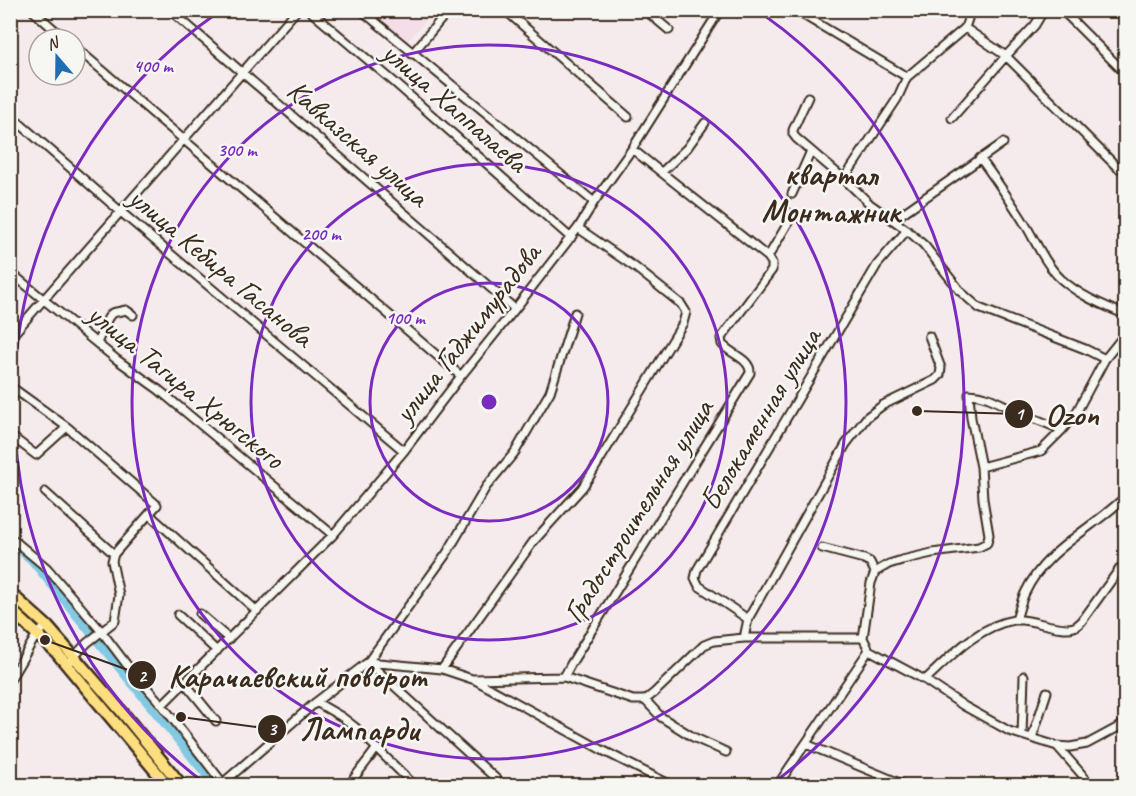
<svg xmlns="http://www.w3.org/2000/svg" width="1136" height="796" font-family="Caveat,sans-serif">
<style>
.built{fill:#f4dee7}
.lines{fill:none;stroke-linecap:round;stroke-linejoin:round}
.canal{stroke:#82c9e3;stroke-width:8}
.street-casing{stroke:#3b2a1e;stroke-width:11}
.primary-casing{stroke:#3b2a1e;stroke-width:15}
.street{stroke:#f6f6f2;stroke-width:7}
.primary{stroke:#fedf80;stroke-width:10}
.ring{fill:none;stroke:#7b2cbf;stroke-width:3}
.labels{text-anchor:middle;stroke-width:5;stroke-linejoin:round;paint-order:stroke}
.street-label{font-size:30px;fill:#3b2a1e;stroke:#f6f6f2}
.neighbourhood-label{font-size:32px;font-weight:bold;fill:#3b2a1e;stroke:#f6f6f2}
.centre{fill:#7b2cbf;stroke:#f6f6f2;stroke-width:3}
.ring-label{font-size:18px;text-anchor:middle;font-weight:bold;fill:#7b2cbf;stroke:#f6f6f2;stroke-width:5;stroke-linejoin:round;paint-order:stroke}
.leader{fill:none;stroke:#3b2a1e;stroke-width:2}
.callout-dot{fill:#3b2a1e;stroke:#f6f6f2;stroke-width:2}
.mark-label{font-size:18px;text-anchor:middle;font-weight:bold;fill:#fff}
.callout-label{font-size:32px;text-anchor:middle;font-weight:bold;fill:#3b2a1e;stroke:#f6f6f2;stroke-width:5;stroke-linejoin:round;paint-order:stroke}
</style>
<rect width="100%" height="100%" fill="#f5ebed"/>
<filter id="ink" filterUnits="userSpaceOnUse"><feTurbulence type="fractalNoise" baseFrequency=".0167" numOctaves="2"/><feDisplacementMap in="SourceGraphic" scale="12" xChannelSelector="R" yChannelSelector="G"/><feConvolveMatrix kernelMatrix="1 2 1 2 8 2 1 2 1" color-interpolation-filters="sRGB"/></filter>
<g filter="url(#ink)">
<path class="built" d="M368,11H434L406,43Z"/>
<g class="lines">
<path class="canal" d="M10,543L31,560L215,786"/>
<defs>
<path id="street" d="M32,10L65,39
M170,10L515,309
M309,10L393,81L571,238
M361,10L594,202
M505,10L628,117
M645,10L669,30
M795,10L907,77L965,28L1006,56L1118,168
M964,10L968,19L965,28
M1062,10L1126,74
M75,47L461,376
M412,54L449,10
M808,97L793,130V134L796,138L844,179L870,204L907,230L924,245L961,292L979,308L1085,349L1105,359
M10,115L121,212L404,451
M952,118L1006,56L1035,25L1044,10
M980,158C996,180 1011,201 1025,224C1036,242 1045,264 1061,279C1080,296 1103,305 1126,315
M662,172L687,148L705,123
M844,179L897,99L907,77
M792,194L811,151
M893,220L1003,143
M768,257L788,223
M10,272L116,359L159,390L333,535
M10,338L297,10
M97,343L108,318L112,313L126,310L133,315
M10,386L67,427L157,505L114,554L112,561L119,595L115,621L87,643L66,665
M10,435L36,455L67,427
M981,467L971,418L969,394C988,395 997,402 1014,410C1030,417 1046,423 1062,430
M45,492L114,554
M149,514L257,611
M10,537L47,568L102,632L127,665L162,705L225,786
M822,548L864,559L870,562L875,572
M200,614L229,639
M178,615L217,651
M748,619L699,586L695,578L697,570L877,265L907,230
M1016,620C1019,611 1021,601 1025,593C1045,549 1093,529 1126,496
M744,638L748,619L846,444L867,417L883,405L935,380L940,375L941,368L929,336
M869,650L925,680L964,706L1009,731L1057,746L1070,747L1087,744L1126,723
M442,669L533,542L582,488L592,473L683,323L686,312L681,304L636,268L578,228
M564,677L571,664L750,373C751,359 730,354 722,344L721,338L772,270V263L768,257L632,149
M10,680L37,634L47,626
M475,680L602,750L673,786
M925,680C950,657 978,626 1014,620C1031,618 1060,632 1074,627C1077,626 1080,623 1082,621L1126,560
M185,683L216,721
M645,700L661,717L693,737L726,752
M316,702L342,717L355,727L415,786
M162,705L333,535L404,451L461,376L515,309L578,228L594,202L632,149L720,10
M1022,735L1024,676
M1032,738L1047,692
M806,744L907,786
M1057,746L1092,786
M223,783L316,702L368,662L442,669L472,679L564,677L633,700H645L654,693L704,645L714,641L744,638H863
M348,786L377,748
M504,786L368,662L447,553L486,487L515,452L550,392L575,313
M777,786L869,650L863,638L871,583L875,572L889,564L902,560L932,553L979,547L987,543L989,535L983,499L981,467L1041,451L1062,430L1076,413L1105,359L1126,333"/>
<path id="primary" d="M10,593L47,626L122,712L182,786
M10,609L56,652L168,786"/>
</defs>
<use href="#street" class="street-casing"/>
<use href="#primary" class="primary-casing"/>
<use href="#street" class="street"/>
<use href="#primary" class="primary"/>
</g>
</g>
<g class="ring">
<circle cx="489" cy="402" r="119"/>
<circle cx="489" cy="402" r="238"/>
<circle cx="489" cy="402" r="357"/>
<path d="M206 784A475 475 0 0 1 220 11M758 11A475 475 0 0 1 772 784"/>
</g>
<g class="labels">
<g class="street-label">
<text transform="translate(455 107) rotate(41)" y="10">улица Хаппалаева</text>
<text transform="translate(358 143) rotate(41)" y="10">Кавказская улица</text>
<text transform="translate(221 267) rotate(40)" y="10">улица Кебира Гасанова</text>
<text transform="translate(467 333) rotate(-52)" y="10">улица Гаджимурадова</text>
<text transform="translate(186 386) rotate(39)" y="10">улица Тагира Хрюгского</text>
<text transform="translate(760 419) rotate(-59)" y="10">Белокаменная улица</text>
<text transform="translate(638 511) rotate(-58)" y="10">Градостроительная улица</text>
</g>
<g class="neighbourhood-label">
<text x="831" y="185">квартал<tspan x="831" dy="37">Монтажник</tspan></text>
</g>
</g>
<circle cx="489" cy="402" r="9" class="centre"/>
<g class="ring-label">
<text x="153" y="72">400 m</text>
<text x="237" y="156">300 m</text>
<text x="321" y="240">200 m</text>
<text x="405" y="324">100 m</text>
</g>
<path class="leader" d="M917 411L1019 414M45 640L142 675M181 717L272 729"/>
<g class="callout-dot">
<circle cx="917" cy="411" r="6"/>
<circle cx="45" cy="640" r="6"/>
<circle cx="181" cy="717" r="6"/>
<circle cx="1019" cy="414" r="15"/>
<circle cx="142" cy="675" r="15"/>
<circle cx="272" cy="729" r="15"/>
</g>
<g class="mark-label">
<text x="1019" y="420">1</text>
<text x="142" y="682">2</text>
<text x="272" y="735">3</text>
</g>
<g class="callout-label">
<text x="1072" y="425">Ozon</text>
<text x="297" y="687">Карачаевский поворот</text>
<text x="359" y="740">Лампарди</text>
</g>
<rect width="1136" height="796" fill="none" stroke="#f6f6f2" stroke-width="36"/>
<rect x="18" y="18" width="1100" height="760" fill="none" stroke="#3b2a1e" stroke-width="2" filter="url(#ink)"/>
<g transform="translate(57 57) rotate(340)"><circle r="28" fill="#f6f6f2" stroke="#aba49d" stroke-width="1.5"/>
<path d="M0-4.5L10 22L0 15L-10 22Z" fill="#1f6fb2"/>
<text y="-9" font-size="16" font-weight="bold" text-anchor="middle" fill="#3b2a1e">N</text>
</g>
</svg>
